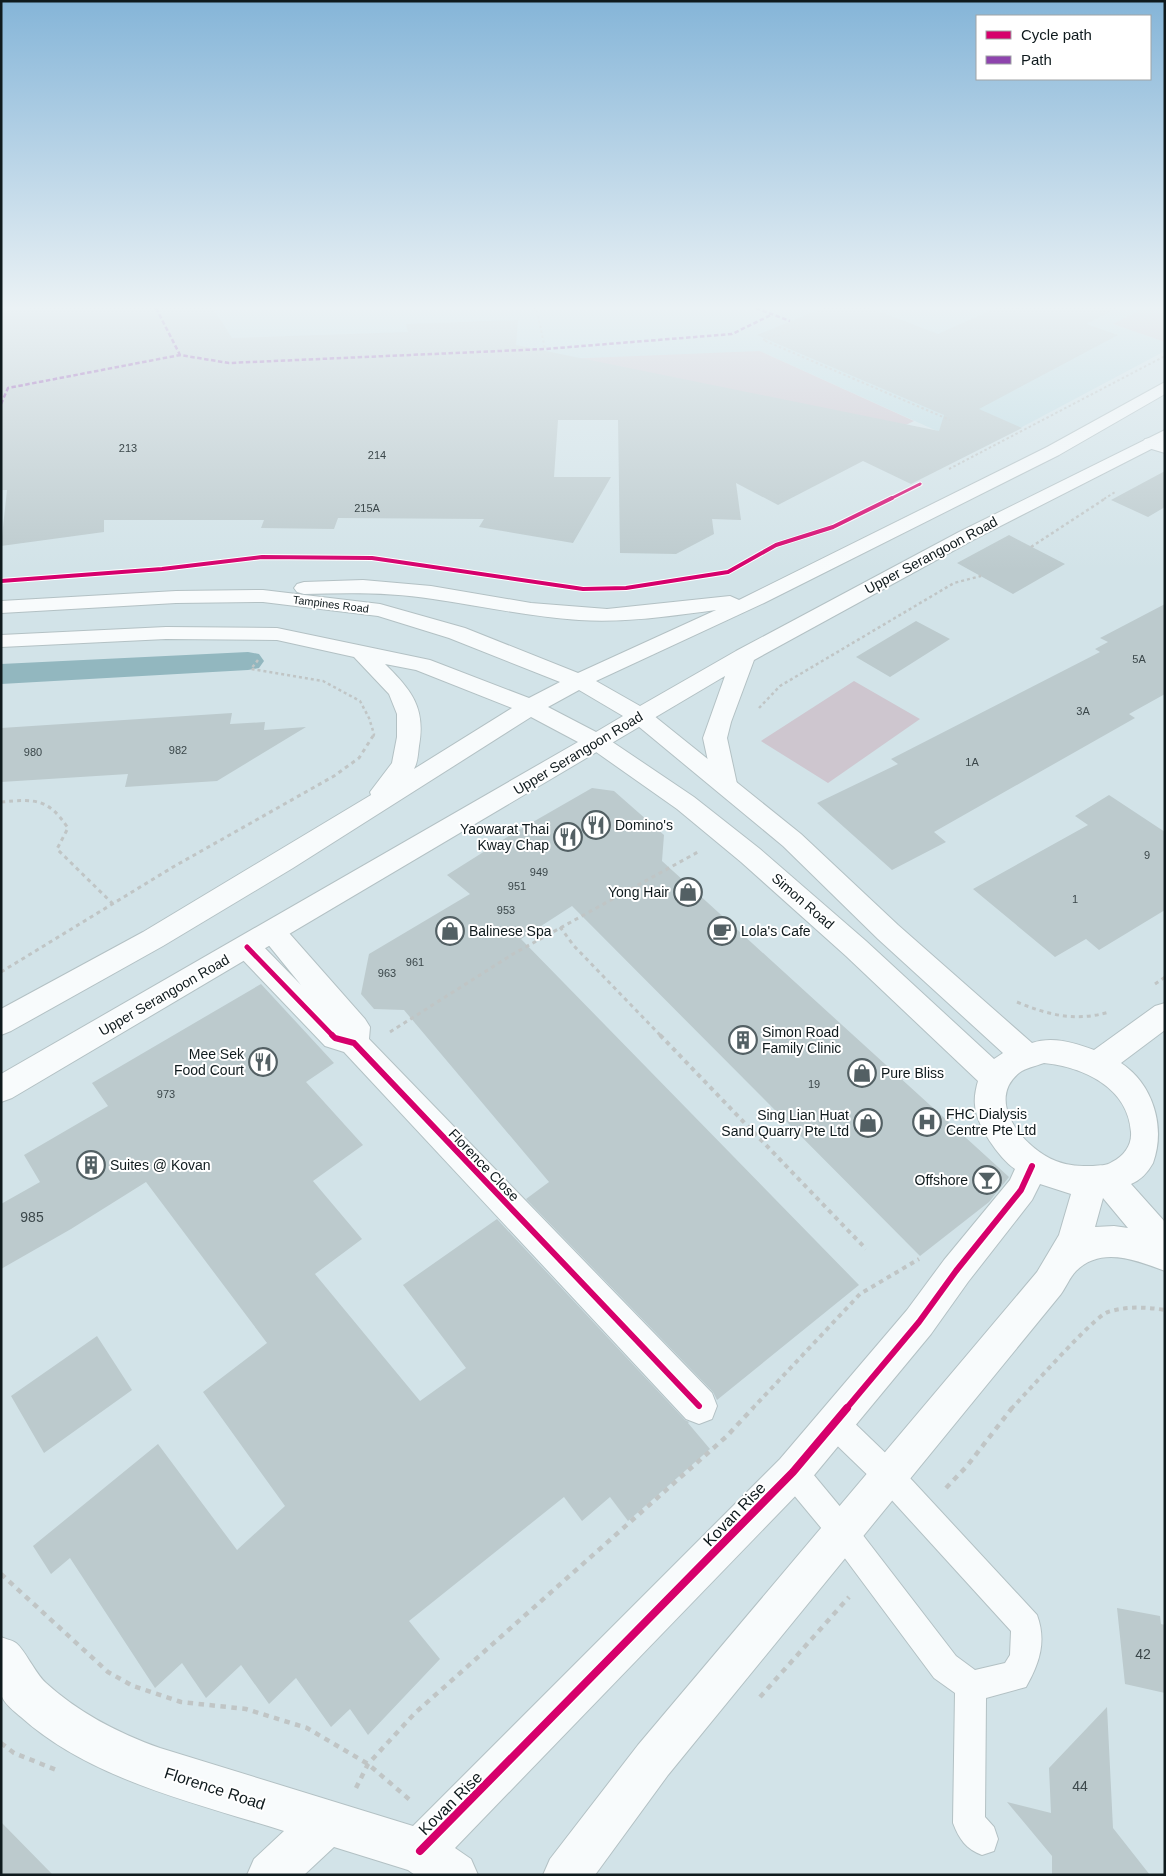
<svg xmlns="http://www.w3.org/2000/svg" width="1166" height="1876" font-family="Helvetica,sans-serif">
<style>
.built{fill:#bfdce3}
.green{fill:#cec6cf}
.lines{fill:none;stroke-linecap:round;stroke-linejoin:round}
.canal{fill:#92b7bf;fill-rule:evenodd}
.building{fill:#bccacd}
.service-casing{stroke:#b3c1c4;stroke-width:2}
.minor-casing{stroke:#b3c1c4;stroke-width:2}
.primary-casing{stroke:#b3c1c4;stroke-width:2}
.path-far4{stroke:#c0c5c5;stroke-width:2;stroke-dasharray:2.5 2.5;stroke-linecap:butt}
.path-far3{stroke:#c0c5c5;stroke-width:2.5;stroke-dasharray:3 3;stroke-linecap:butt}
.path-far2{stroke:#c0c5c5;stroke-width:3;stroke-dasharray:4 4;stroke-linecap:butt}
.path-far1{stroke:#c0c5c5;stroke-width:4;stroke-dasharray:4.5 4.5;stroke-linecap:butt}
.path{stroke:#c0c5c5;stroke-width:4.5;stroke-dasharray:5.5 5.5;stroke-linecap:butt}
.service{fill:#f8fbfc;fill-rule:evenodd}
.minor{fill:#f8fbfc;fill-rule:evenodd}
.primary{fill:#f8fbfc;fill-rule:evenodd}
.quiet{stroke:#8e44ad;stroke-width:2.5;stroke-dasharray:4.5 2.5;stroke-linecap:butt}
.cycleway-far4-casing{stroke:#fff;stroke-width:5}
.cycleway-far3-casing{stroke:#fff;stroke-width:6}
.cycleway-far2-casing{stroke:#fff;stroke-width:8}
.cycleway-far1-casing{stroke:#fff;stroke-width:9}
.cycleway-casing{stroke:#fff;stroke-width:11}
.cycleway-far4{stroke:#d6006c;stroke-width:3}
.cycleway-far3{stroke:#d6006c;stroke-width:4}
.cycleway-far2{stroke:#d6006c;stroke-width:5}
.cycleway-far1{stroke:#d6006c;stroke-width:6}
.cycleway{stroke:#d6006c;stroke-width:8}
.labels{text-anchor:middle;stroke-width:4;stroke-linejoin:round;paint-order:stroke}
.number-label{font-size:11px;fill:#3b474a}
.far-street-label{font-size:11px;fill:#0f1a1d;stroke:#fff}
.street-label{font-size:14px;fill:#0f1a1d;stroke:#fff}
.poi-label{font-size:14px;fill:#0f1a1d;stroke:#fff;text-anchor:start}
.near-number-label{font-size:14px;fill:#3b474a}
.near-street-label{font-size:16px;fill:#0f1a1d;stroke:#fff}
</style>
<rect width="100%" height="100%" fill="#d2e3e8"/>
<path class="built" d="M1,308H1144L1113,324L1165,342V351L1011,433L957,440L760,351L1,426Z"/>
<path class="green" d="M1144,308H1165V342L1113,324Z
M760,351L914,421L840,457L393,366Z
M854,681L920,719L828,783L761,741Z"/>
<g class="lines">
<path class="canal" d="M248,652L259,654L264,661L259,668L248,670L1,684V664Z"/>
</g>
<path class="building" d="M27,308H213L232,338L408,332L406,324L518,320L516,345L939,431L944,415L757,335L823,308H870L938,334L996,308H1117L1086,324L1118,335L979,409L1022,428L911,484L863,461L778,505L736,483L741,520L712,519L714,534L676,554L620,553L618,420H558L554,477H611L573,543L479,527L484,519L338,518L334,529L261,528L264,520H104V532L1,546L7,490H1V312Z
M1165,471V507L1148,517L1111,500Z
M1009,535L1065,564L1013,594L957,563Z
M1165,604V694L1129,714L1135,718L934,832L946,842L892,870L817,803L898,764L891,759L1100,652L1095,649L1108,642L1100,638Z
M916,621L950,639L890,677L856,657Z
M232,713L230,724L265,722L264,730L306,727L217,781L125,787L128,774L1,782V728Z
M592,788L614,791L664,835L662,861L1009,1177L989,1202L920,1256L572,906L521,939L859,1285L717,1400L713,1392L526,1199L549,1182L404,1010L374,1009L361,994L369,954L470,894L447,875L512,834Z
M1109,795L1165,832V910L1099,950L1086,939L1055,957L973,889L1088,825L1075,816Z
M261,984L334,1063L306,1082L363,1145L313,1181L362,1239L315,1274L420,1401L466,1368L403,1285L497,1219L685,1420L689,1422L688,1423L710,1449L628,1521L610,1497L582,1521L564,1497L409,1621L440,1659L368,1735L350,1709L331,1727L296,1678L269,1704L241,1665L206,1698L182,1663L155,1688L70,1558L51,1574L33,1546L158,1444L237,1550L285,1506L203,1392L267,1343L146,1182L71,1229L1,1269V1204L40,1182L24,1155L108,1106L92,1083Z
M97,1336L132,1390L44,1453L11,1396Z
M1117,1608L1160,1616L1161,1624L1165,1625V1693L1125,1684Z
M1107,1707L1113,1828L1150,1875H1052V1856L1007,1802L1051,1813L1049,1768Z
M1,1822L53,1875H1Z"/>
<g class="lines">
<defs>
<path id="service" d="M834,1410L844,1413L898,1465L1037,1615C1047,1642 1039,1664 1026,1687L986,1698L985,1817L994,1827L998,1839L994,1851L982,1855C966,1849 959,1839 953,1823L955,1693L934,1678L832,1541L783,1482L779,1472L783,1462L793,1458L803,1462L852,1521L956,1656L975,1670L1005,1663L1010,1655L1011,1631L878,1485L824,1433L821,1423L824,1413Z"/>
<path id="minor" d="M1151,438L1165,442V453L1145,447L1142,443L1145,439Z
M640,709L648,711L801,834L898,925L1032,1043C1053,1036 1074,1043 1094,1050L1155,1006L1165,1003V1030L1121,1063C1153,1084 1166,1127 1153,1163C1148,1172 1141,1180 1131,1184L1165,1222V1271C1136,1260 1101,1246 1076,1271C1070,1277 1066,1287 1061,1294L668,1775L595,1875H543L550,1859L638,1745L1037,1272L1059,1235L1071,1194L1040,1184L1032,1200L968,1282L931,1334L806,1485L455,1848L471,1859L478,1875H415L408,1870L334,1847L304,1875H247L254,1859L284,1831C196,1803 91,1780 21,1717C15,1712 3,1703 1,1694C0,1683 1,1651 1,1637C5,1639 12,1640 16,1643C25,1650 35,1673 46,1683C79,1713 118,1733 160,1748L413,1826L780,1459L907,1310L944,1260L1010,1180L1015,1169C999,1158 976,1125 975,1105C974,1098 976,1088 978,1081L846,956L741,862L677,809L589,747L585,742L589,737L597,734L605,737L694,797L760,849L866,941L994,1059L1003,1053L878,939L783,846L632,721L628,716L632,711ZM1044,1063C1083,1067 1128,1087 1131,1132C1132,1145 1124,1156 1112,1162C1106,1166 1100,1165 1093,1166C1080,1166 1069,1166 1056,1161C1025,1149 984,1102 1019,1073C1025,1068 1036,1066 1044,1063ZM1103,1198L1128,1228L1114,1226L1095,1227Z
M272,922L282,925L365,1019L370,1027L369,1039L712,1393L717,1406L712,1419L699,1424L686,1419L344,1052L325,1046L237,954L233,947L237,940L247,936L257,940L301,985L258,932L262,925Z"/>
<path id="primary" d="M1165,382V394L1059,455L764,603L596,681L640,706L736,651L959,532L1165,430V442L973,540L754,660L731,722L727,738L737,784L734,790L725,792L716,790L713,784L703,738L725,676L12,1098L1,1102V1074L578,742L531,717L293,868L163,946L11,1031L1,1035V1009L143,932L371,795L370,792L392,763L397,737V714L389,694L354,657L277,640L166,639L1,647V635L166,627L277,628L430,660L529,698L560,682L449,638L378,616L263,602L176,603L1,613V601L176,591L263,590L380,604L465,628L578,673L716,610C671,616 625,623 579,620C530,617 482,606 433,599C390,592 347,593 304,594L297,592L294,588L297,584L304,582L363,580L431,586L531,603L607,609L730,596L739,600L1047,447ZM385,664L416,670L512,708L414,769C418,762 418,753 419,746C426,707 411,690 385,664ZM579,690L623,716L596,732L548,707Z"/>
</defs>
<use href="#service" class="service-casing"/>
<use href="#minor" class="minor-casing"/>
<use href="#primary" class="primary-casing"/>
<path class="path-far4" d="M533,308L537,311L545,349
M790,321L801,327L763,340L950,420
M949,469L1165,356
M1104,499L1115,492"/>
<path class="path-far3" d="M1031,547L1106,498
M258,660L251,669L323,681L360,701L369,718L374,734L373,738
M759,708L780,686L954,583L981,576"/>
<path class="path-far2" d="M1,802C35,799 48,798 68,828L57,849L113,904
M560,927L574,946L661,1036
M1,972L173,867L334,776L359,758L373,736
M1155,984L1165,977
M1017,1002C1048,1015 1076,1022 1109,1012
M390,1032L513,954L698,852"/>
<path class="path-far1" d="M660,1035L866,1249
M752,1409L860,1294L919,1259
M1011,1409C1026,1394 1094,1316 1108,1312C1127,1306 1146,1307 1165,1310"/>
<path class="path" d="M946,1488L967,1466L1012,1408
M1,1574L108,1672L133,1686L181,1702L246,1709L307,1728L368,1764L410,1800
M760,1697L849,1597
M1,1743L14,1753L59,1771
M356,1788L368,1764L415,1713L727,1436L753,1408"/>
<use href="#service" class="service"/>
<use href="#minor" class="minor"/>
<use href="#primary" class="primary"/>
<path class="quiet" d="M156,308L180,355
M756,308L790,321
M1,309L6,308
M1,404L8,388L180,355L229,363L545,349L732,334L771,315"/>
<defs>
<path id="cycleway-far4" d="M890,499L920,484"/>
<path id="cycleway-far3" d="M1,581L162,569L262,557L372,558L583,589L626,588L728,572L776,545L833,527L892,498"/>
<path id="cycleway-far2" d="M247,947L333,1036"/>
<path id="cycleway-far1" d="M332,1035L335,1038L354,1043L699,1406
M846,1409L919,1322L956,1271L1021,1190L1032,1166"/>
<path id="cycleway" d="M420,1851L793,1472L847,1408"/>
</defs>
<use href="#cycleway-far4" class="cycleway-far4-casing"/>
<use href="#cycleway-far3" class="cycleway-far3-casing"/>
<use href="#cycleway-far2" class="cycleway-far2-casing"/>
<use href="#cycleway-far1" class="cycleway-far1-casing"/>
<use href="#cycleway" class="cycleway-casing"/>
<use href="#cycleway-far4" class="cycleway-far4"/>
<use href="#cycleway-far3" class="cycleway-far3"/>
<use href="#cycleway-far2" class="cycleway-far2"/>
<use href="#cycleway-far1" class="cycleway-far1"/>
<use href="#cycleway" class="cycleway"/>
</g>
<linearGradient id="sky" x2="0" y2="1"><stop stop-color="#85b5d8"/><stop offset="0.54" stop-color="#ebf2f5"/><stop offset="1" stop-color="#ebf2f5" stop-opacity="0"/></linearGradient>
<rect width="1166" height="570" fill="url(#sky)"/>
<defs>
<symbol id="restaurant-ring" viewBox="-11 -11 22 22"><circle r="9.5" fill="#fff" stroke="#536064" stroke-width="1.5"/><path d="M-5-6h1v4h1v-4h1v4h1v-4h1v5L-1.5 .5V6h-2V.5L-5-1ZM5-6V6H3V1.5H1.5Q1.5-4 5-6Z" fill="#536064"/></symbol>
<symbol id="shop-ring" viewBox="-11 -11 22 22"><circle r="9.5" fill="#fff" stroke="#536064" stroke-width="1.5"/><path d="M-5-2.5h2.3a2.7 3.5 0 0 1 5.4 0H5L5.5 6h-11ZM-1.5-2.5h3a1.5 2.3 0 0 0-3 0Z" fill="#536064"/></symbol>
<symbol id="cafe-ring" viewBox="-11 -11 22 22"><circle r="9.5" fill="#fff" stroke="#536064" stroke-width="1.5"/><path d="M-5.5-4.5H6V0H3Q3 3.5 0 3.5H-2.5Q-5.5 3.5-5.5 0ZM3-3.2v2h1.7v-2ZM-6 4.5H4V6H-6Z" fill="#536064"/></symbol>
<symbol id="building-ring" viewBox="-11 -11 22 22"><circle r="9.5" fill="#fff" stroke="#536064" stroke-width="1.5"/><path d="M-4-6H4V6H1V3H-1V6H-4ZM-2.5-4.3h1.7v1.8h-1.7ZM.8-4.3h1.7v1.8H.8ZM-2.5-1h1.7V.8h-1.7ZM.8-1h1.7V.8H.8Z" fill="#536064"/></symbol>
<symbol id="hospital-ring" viewBox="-11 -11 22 22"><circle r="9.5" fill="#fff" stroke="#536064" stroke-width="1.5"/><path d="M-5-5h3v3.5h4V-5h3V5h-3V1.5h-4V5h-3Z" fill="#536064"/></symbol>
<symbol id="bar-ring" viewBox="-11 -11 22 22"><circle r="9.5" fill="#fff" stroke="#536064" stroke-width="1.5"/><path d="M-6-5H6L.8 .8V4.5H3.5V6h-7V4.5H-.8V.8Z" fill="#536064"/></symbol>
</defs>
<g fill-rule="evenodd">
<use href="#restaurant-ring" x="580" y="809" width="32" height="32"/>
<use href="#restaurant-ring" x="552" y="821" width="32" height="32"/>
<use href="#shop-ring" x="672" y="876" width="32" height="32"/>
<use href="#shop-ring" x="434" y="915" width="32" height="32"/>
<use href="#cafe-ring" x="706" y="915" width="32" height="32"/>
<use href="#building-ring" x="727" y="1024" width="32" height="32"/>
<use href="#restaurant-ring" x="247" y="1046" width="32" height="32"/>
<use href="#shop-ring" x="846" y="1057" width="32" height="32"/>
<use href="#hospital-ring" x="911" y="1106" width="32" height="32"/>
<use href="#shop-ring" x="852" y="1107" width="32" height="32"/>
<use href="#building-ring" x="75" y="1149" width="32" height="32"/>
<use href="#bar-ring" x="971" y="1164" width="32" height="32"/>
</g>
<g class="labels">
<g class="number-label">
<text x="128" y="452">213</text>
<text x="377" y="459">214</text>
<text x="367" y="512">215A</text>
<text x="1139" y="663">5A</text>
<text x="1083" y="715">3A</text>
<text x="178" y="754">982</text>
<text x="33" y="756">980</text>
<text x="972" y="766">1A</text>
<text x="1147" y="859">9</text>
<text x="539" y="876">949</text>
<text x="517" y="890">951</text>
<text x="1075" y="903">1</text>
<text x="506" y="914">953</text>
<text x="415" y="966">961</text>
<text x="387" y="977">963</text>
<text x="814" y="1088">19</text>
<text x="166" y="1098">973</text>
</g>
<g class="far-street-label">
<text transform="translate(331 604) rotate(7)" y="4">Tampines Road</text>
</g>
<g class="street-label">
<text transform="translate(931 555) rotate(-28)" y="5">Upper Serangoon Road</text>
<text transform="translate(578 753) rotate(-31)" y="5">Upper Serangoon Road</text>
<text transform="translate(803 901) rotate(41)" y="5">Simon Road</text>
<text transform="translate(164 995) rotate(-30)" y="5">Upper Serangoon Road</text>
<text transform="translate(484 1165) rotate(46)" y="5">Florence Close</text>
</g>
<g class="poi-label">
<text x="615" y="830">Domino's</text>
<text x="549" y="834" text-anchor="end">Yaowarat Thai<tspan x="549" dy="16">Kway Chap</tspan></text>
<text x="669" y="897" text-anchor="end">Yong Hair</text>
<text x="469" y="936">Balinese Spa</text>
<text x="741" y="936">Lola's Cafe</text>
<text x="762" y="1037">Simon Road<tspan x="762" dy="16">Family Clinic</tspan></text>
<text x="244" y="1059" text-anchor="end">Mee Sek<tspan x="244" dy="16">Food Court</tspan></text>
<text x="881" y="1078">Pure Bliss</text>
<text x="946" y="1119">FHC Dialysis<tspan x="946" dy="16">Centre Pte Ltd</tspan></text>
<text x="849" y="1120" text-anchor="end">Sing Lian Huat<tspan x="849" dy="16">Sand Quarry Pte Ltd</tspan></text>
<text x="110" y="1170">Suites @ Kovan</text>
<text x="968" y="1185" text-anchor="end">Offshore</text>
</g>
<g class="near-number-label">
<text x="32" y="1222">985</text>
<text x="1143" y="1659">42</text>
<text x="1080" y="1791">44</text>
</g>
<g class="near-street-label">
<text transform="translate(734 1514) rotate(-46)" y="6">Kovan Rise</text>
<text transform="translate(215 1788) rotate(18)" y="6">Florence Road</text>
<text transform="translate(450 1803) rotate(-45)" y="6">Kovan Rise</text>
</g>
</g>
<rect width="1166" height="1876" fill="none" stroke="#0f1a1d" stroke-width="5"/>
<rect x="976" y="15" width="175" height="65" fill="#ffffff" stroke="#9fa3a5"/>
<rect x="986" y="31" width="25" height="8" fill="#d6006c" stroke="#9fa3a5"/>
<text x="1021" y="40" font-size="15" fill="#0f1a1d">Cycle path</text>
<rect x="986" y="56" width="25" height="8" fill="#8e44ad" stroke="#9fa3a5"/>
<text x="1021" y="65" font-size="15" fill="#0f1a1d">Path</text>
</svg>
